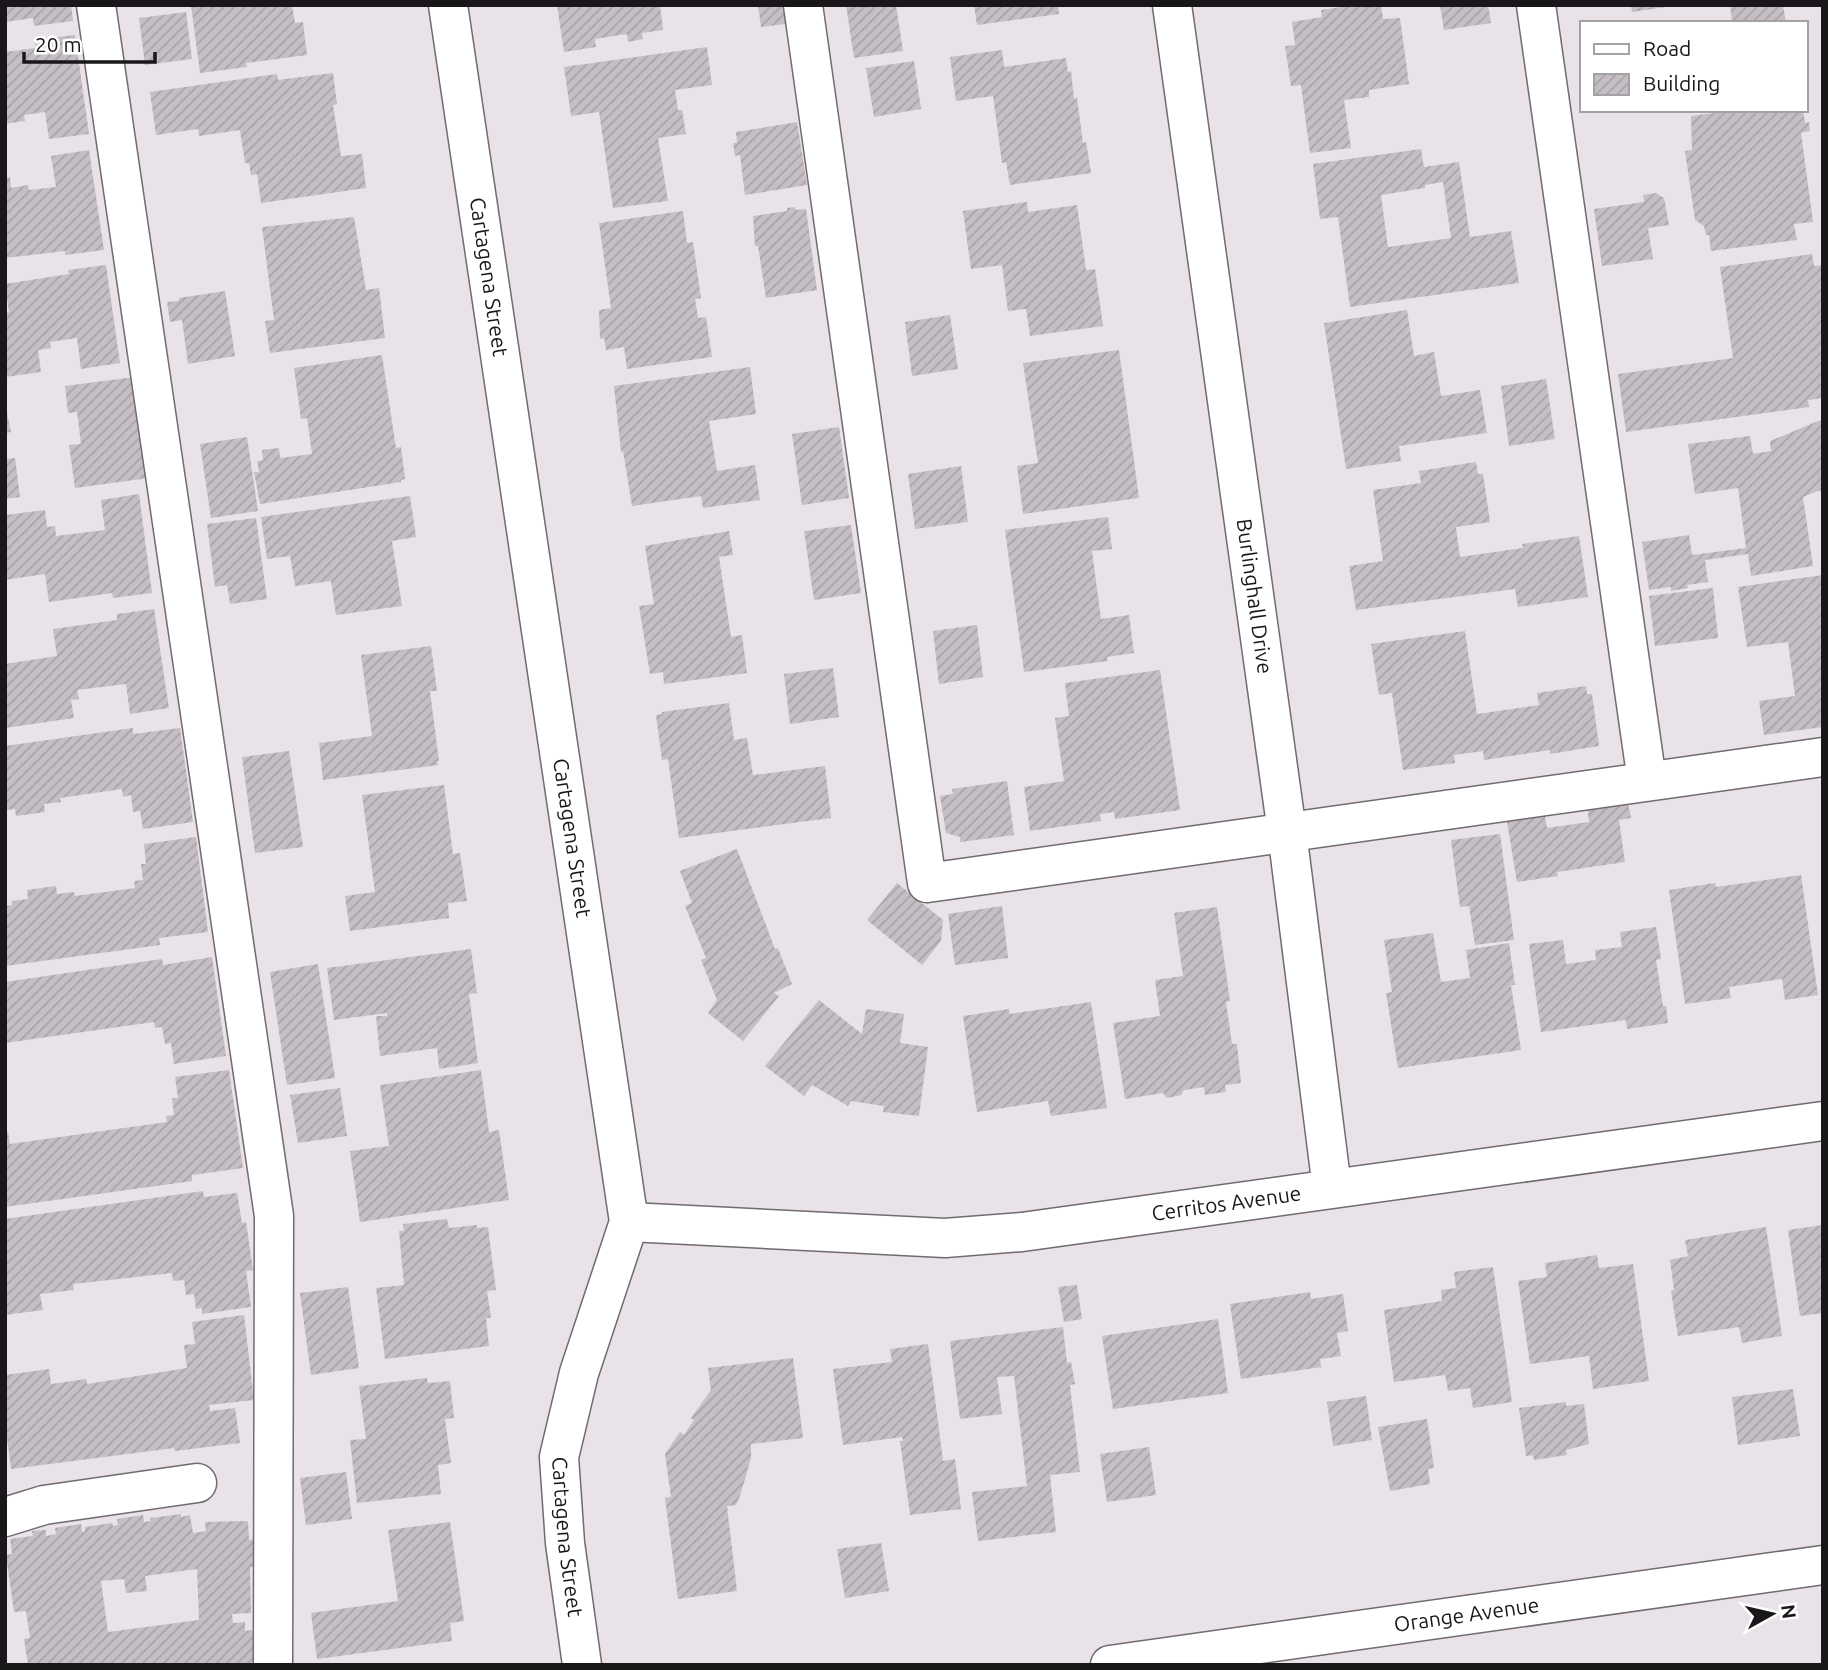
<svg xmlns="http://www.w3.org/2000/svg" width="1828" height="1670" font-family="Ubuntu,sans-serif">
<style>
.building{fill:url(#building-hatch);fill-rule:evenodd}
.lines{fill:none;stroke-linecap:round;stroke-linejoin:round}
.minor-casing{stroke:#706b70;stroke-width:41}
.minor{stroke:#fff;stroke-width:38}
.labels{text-anchor:middle;stroke-width:6;stroke-linejoin:round;paint-order:stroke}
.street-label{font-size:21px;fill:#191719;stroke:#fff}
</style>
<defs>
<pattern id="building-hatch" width="6" height="6" patternUnits="userSpaceOnUse" patternTransform="scale(1.75)"><rect width="6" height="6" fill="#c5bec5"/><path d="M-1 1l2-2M0 6l6-6M5 7l2-2" fill="none" stroke="#a9a3a9"/></pattern>
</defs>
<rect width="100%" height="100%" fill="#e9e2e9"/>
<path class="building" d="M5,5H71L73,21L34,26L33,18L5,22Z
M191,5H292L295,23L303,22L307,55L246,63L247,67L200,73Z
M557,5H660L663,30L642,33L643,39L628,42L627,34L595,39L596,47L564,52Z
M758,5H791L793,23L761,27Z
M846,5H896L903,51L854,58Z
M974,5H1058L1059,14L977,25Z
M1355,5H1381L1383,19L1400,18L1409,84L1369,90V97L1344,100L1351,148L1310,153L1301,85L1291,86L1285,46L1295,45L1292,22L1322,17L1321,10Z
M1440,5H1488L1491,23L1444,30Z
M1631,5H1666V7L1632,12Z
M1730,5H1783L1786,23H1732Z
M186,12L192,59L145,65L139,18Z
M75,35L89,134L49,139L45,112L24,115L25,121L5,124V52L36,48L35,40Z
M707,47L712,85L675,90L678,110H682L686,134L658,138L668,201L613,208L599,112L571,116L564,67Z
M1002,50L1004,67L1066,58L1068,72L1071,71L1074,99L1077,98L1083,143L1086,142L1091,173L1010,185L1006,162L1002,163L993,96L956,101L950,57Z
M914,61L921,109L874,117L866,68Z
M333,73L337,104L333,105L341,156L362,154L366,188L261,203L257,174L251,175L249,163H245L240,130L199,136L198,129L156,135L150,92L277,74L278,80Z
M1737,110H1803L1805,123L1809,122L1810,131L1801,133L1813,222L1794,224L1797,240L1711,251L1709,235H1706L1704,226L1695,220L1685,151L1692,150L1691,116Z
M797,122L807,185L745,195L740,155L735,156L733,143H737L736,132Z
M1421,149L1424,167L1459,162L1470,237L1511,231L1519,283L1350,307L1338,217L1320,219L1313,164ZM1443,182L1451,238L1388,247L1381,195L1425,188V185Z
M89,150L104,250L65,255V251L5,258V178L10,177L11,188L28,185L29,190L56,187L51,156Z
M1656,193L1664,198L1669,225L1648,228L1653,259L1602,266L1594,209L1644,202L1643,195Z
M1027,202L1028,212L1077,205L1086,270L1095,269L1103,326L1030,336L1026,309L1008,311L1002,265L971,269L963,211Z
M795,207L796,210L806,209L817,290L766,298L758,246H755L753,216L787,211V208Z
M683,211L687,243L693,242L701,298L695,299L698,318L706,317L712,357L627,369L624,347L606,350L604,338L600,339L599,310L611,308L599,223Z
M354,217L366,290L379,288L385,338L270,353L265,321L274,320L262,227Z
M1812,254L1814,266L1823,265V398L1808,400L1809,407L1626,432L1618,374L1733,358L1720,267Z
M106,265L120,363L81,369L77,338L50,342L51,348L38,350L41,372L5,377V313L9,312L5,284L69,274L68,270Z
M225,291L235,356L188,364L182,320L170,322L167,302L179,301V298Z
M1407,310L1414,356L1434,352L1441,396L1480,390L1487,433L1399,446L1401,461L1346,469L1324,323Z
M950,315L958,369L912,376L905,322Z
M1119,350L1139,498L1023,514L1017,466L1038,463L1023,363Z
M382,355L396,448L401,447L405,479L401,480V482L260,504L254,472H259L257,461L263,460L262,450L279,448L280,458L312,454L307,418L301,419L294,368Z
M750,367L756,414L709,421L717,471L755,465L760,500L703,508L701,496L632,506L623,451L621,452L614,386Z
M135,377L149,478L75,488L69,445L81,444L77,412L68,413L65,386Z
M1546,379L1555,439L1509,446L1501,386Z
M5,403L11,432L5,433Z
M1823,419V496L1820,490L1803,497L1813,566L1751,576L1748,554L1705,560L1708,582L1687,585L1688,588L1671,591V587L1649,590L1642,542L1689,535L1692,555L1746,548L1738,488L1695,494L1688,444L1750,436L1753,454L1771,451L1770,441Z
M839,427L849,498L802,505L792,434Z
M247,437L258,511L211,518L200,444Z
M15,458L20,497L5,499V459Z
M1476,462L1478,474H1483L1490,522L1456,527L1460,557L1523,548L1522,544L1579,536L1588,597L1518,607L1515,589L1356,610L1349,566L1383,561L1373,490L1421,483L1419,471Z
M961,466L968,522L915,529L908,474Z
M139,494L152,593L113,598L112,593L49,602L45,574L5,580V515L45,510L47,527L55,526L56,536L105,530L101,500Z
M410,496L416,537L392,541L402,606L336,615L331,581L295,586L290,556L267,559L261,517Z
M1108,517L1112,549L1092,551L1101,619L1129,615L1134,653L1107,657L1108,661L1024,672L1005,530Z
M256,518L267,599L230,604L227,585L215,587L207,524Z
M851,525L861,593L814,600L804,531Z
M729,531L733,555L719,557L731,637L742,635L747,673L664,684L663,672L650,674L639,606L654,604L645,546Z
M1823,575V727L1764,735L1759,701L1795,696L1788,642L1747,647L1738,587Z
M1713,588L1718,638L1655,646L1649,596Z
M154,609L169,708L130,714L126,684L77,690L79,699L71,700L74,718L5,728V664L57,656L53,629L117,620V614Z
M977,625L983,677L939,684L933,631Z
M1465,631L1477,714L1539,705L1537,693L1586,686L1587,694H1592L1599,746L1550,754V750L1484,760L1483,751L1454,755L1455,763L1403,770L1392,693L1379,695L1371,644Z
M431,646L437,691H430L439,761H437L438,765L323,780L319,743L372,736L361,655Z
M833,668L839,717L790,724L784,674Z
M1160,670L1180,810L1115,819L1114,812L1100,814L1101,821L1030,831L1024,787L1064,781L1055,718L1069,716L1065,683Z
M729,703L734,740L747,738L753,775L825,766L831,818L679,838L668,759L662,760L656,715L662,714V712Z
M133,728V734L180,728L193,822L143,829L140,811L133,812L131,795L123,797L122,789L60,798L61,802L44,804L45,812L16,816L15,809L5,810V746Z
M289,751L303,847L255,853L242,757Z
M1007,781L1014,835L960,842V837L946,833L940,796L953,794L952,789Z
M444,785L453,854L460,853L467,901L448,903L449,918L350,931L345,896L375,892L362,795Z
M1627,799L1631,818L1619,820L1625,862L1557,872L1558,876L1517,882L1506,816L1544,810L1547,828L1589,822L1587,805Z
M1500,834L1514,940L1475,945L1469,906L1460,907L1451,840Z
M196,837L208,932L159,938L160,945L5,966V906L12,905V901L28,899L27,890L56,886L57,894L74,892L75,896L135,888L134,881L143,880L141,864H146L144,844Z
M737,849L775,949L778,948L792,984L774,993L779,996L743,1041L708,1013L717,1000L701,960L706,958L685,906L692,903L680,871Z
M1801,875L1818,995L1785,1000L1782,979L1729,987L1731,998L1685,1004L1669,890L1715,883L1716,887Z
M897,883L943,920L941,941L922,965L867,920Z
M1002,906L1008,958L955,965L948,914Z
M1217,907L1230,1001L1226,1002L1232,1044H1237L1241,1083L1225,1085L1226,1092L1205,1095L1204,1087L1184,1090L1181,1095L1167,1098L1163,1093L1125,1099L1113,1023L1160,1016L1155,980L1183,976L1174,913Z
M1656,927L1661,959L1656,960L1663,1006H1666L1668,1023L1627,1029L1626,1020L1541,1032L1529,944L1563,940L1566,964L1596,960L1595,950L1622,947L1620,932Z
M1433,933L1441,982L1470,978L1466,950L1509,943L1515,985H1511L1521,1050L1398,1068L1386,993L1392,992L1384,940Z
M471,949L477,993L469,994L478,1063L439,1069L437,1048L380,1056L376,1016H387V1013L334,1020L327,968Z
M212,957L226,1056L174,1064L171,1043L165,1044L162,1027L155,1028L154,1022L5,1043V982L162,959L163,965Z
M318,964L335,1078L287,1085L270,972Z
M819,1000L862,1034L866,1009L904,1014L900,1043L928,1047L919,1116L883,1112L884,1106L851,1101L848,1106L812,1085L804,1096L765,1066Z
M1091,1002L1107,1108L1051,1116L1048,1101L977,1112L963,1016L1009,1009L1010,1014Z
M229,1070L243,1168L192,1175V1181L5,1207V1132H8L10,1144L167,1122L166,1116L174,1115L172,1098H178L175,1077Z
M481,1070L489,1132L499,1130L509,1200L360,1222L350,1151L389,1146L380,1085Z
M340,1088L347,1136L298,1143L290,1095Z
M203,1191L204,1197L237,1193L242,1223L246,1222L253,1270L246,1271L251,1307L202,1314V1308L196,1309L194,1294L186,1295L184,1280L173,1281L172,1273L73,1284L74,1290L40,1294L43,1310L5,1315V1219Z
M447,1219L449,1228L477,1225V1228L488,1227L496,1290L487,1291L491,1318H486L489,1346L385,1359L376,1288L404,1285L399,1231H404L403,1224Z
M1823,1225V1313L1800,1316L1788,1230Z
M1766,1227L1782,1336L1742,1343L1739,1327L1678,1336L1671,1291L1674,1290L1670,1260L1688,1256L1685,1240Z
M1597,1255L1599,1268L1633,1264L1649,1381L1593,1389L1589,1356L1530,1364L1518,1281L1547,1277L1545,1263Z
M1493,1267L1512,1402L1473,1408L1470,1388L1448,1391L1445,1375L1394,1382L1384,1310L1442,1301L1441,1290L1456,1288L1454,1272Z
M1077,1285L1082,1319L1064,1322L1058,1287Z
M348,1287L359,1368L311,1375L300,1293Z
M1310,1292L1311,1299L1343,1294L1348,1331L1337,1333L1341,1356L1320,1359L1321,1367L1241,1379L1230,1304Z
M244,1315L254,1400L209,1405L210,1411L235,1408L240,1443L175,1451L174,1448L11,1469L5,1423V1375L49,1369L51,1384L86,1379L87,1384L187,1368L184,1345L195,1344L192,1322Z
M1218,1319L1228,1393L1113,1409L1102,1336Z
M1063,1327L1067,1363L1071,1362L1075,1384L1070,1385L1080,1472L1050,1475L1056,1532L978,1541L972,1492L1027,1486L1014,1376L997,1377L1002,1414L960,1419L950,1341Z
M928,1344L943,1461L955,1459L961,1509L910,1515L900,1441H903L902,1437L843,1445L833,1369L892,1362L890,1349Z
M793,1358L803,1438L751,1444V1458L740,1496L736,1505L727,1506L737,1591L678,1599L665,1498L671,1497L665,1454L680,1432L684,1435L694,1420L691,1418L711,1390L708,1368Z
M427,1378L428,1383L450,1381L454,1418L445,1419L451,1463L438,1465L441,1494L357,1503L350,1440L366,1439L359,1386Z
M1793,1389L1800,1436L1738,1445L1732,1397Z
M1366,1396L1372,1440L1333,1446L1327,1402Z
M1566,1402V1406L1584,1404L1589,1444L1566,1450L1567,1455L1534,1460L1533,1455L1526,1456L1519,1408Z
M1427,1419L1434,1468L1428,1469L1430,1484L1390,1491L1378,1427Z
M1149,1447L1156,1495L1107,1502L1100,1454Z
M346,1472L352,1519L306,1525L300,1478Z
M181,1514V1517L190,1515L193,1533L206,1531L205,1522L248,1521L249,1540L256,1539L257,1567H250L251,1613L232,1614L233,1623L245,1622V1631L252,1630L256,1665H28L24,1639L30,1638L26,1611L14,1612L6,1555L12,1554L10,1539L33,1536L32,1531L46,1530V1536L56,1534L55,1528L81,1524L82,1532L85,1531V1527L112,1523L113,1526L118,1525L117,1519L143,1515L144,1522L151,1521L150,1518ZM197,1569L199,1620L108,1632L101,1581L124,1579L126,1593L147,1591L145,1576Z
M450,1522L464,1621L450,1623L452,1641L317,1659L311,1613L398,1601L388,1530Z
M881,1543L889,1591L845,1598L837,1549Z"/>
<g class="lines">
<defs>
<g id="minor">
<path d="M96,5L274,1216L273,1665"/>
<path id="s1" d="M448,5L629,1222L579,1373L559,1457L565,1543L582,1665"/>
<path d="M803,5L927,883L1823,757"/>
<path id="s2" d="M1172,5L1287,832L1332,1188"/>
<path d="M1536,5L1647,781"/>
<path id="s3" d="M629,1222L945,1238L1022,1232L1823,1121"/>
<path d="M5,1517L44,1505L197,1483"/>
<path id="s4" d="M1110,1665L1823,1565"/>
</g>
</defs>
<use href="#minor" class="minor-casing"/>
<use href="#minor" class="minor"/>
</g>
<g class="labels">
<g class="street-label">
<text dy="7" stroke="none"><textPath href="#s1" startOffset="275">Cartagena Street</textPath></text>
<text dy="7" stroke="none"><textPath href="#s2" startOffset="597">Burlinghall Drive</textPath></text>
<text dy="7" stroke="none"><textPath href="#s1" startOffset="842">Cartagena Street</textPath></text>
<text dy="7" stroke="none"><textPath href="#s3" startOffset="600">Cerritos Avenue</textPath></text>
<text dy="7" stroke="none"><textPath href="#s1" startOffset="1556">Cartagena Street</textPath></text>
<text dy="7" stroke="none"><textPath href="#s4" startOffset="360">Orange Avenue</textPath></text>
</g>
</g>
<rect width="1828" height="1670" fill="none" stroke="#191719" stroke-width="14"/>
<rect x="1580" y="21" width="228" height="91" fill="#ffffff" stroke="#a3a2a3" stroke-width="2"/>
<rect x="1594" y="44" width="35" height="10" fill="#ffffff" stroke="#a3a2a3" stroke-width="2"/>
<text x="1643" y="56" font-size="21" fill="#191719">Road</text>
<rect x="1594" y="74" width="35" height="21" fill="url(#building-hatch)" stroke="#a3a2a3" stroke-width="2"/>
<text x="1643" y="91" font-size="21" fill="#191719">Building</text>
<g transform="translate(1772 1614) rotate(82)" stroke="#ffffff" stroke-width="5" paint-order="stroke">
<path d="M0-5L12 26L0 18L-12 26Z" fill="#191719"/>
<text y="-10" font-size="19" font-weight="bold" text-anchor="middle" fill="#191719">N</text>
</g>
<path d="M24 52v10h131v-10" fill="none" stroke="#191719" stroke-width="3.5"/>
<text x="35" y="52" font-size="21" fill="#191719" stroke="#ffffff" stroke-width="5" paint-order="stroke">20 m</text>
</svg>
